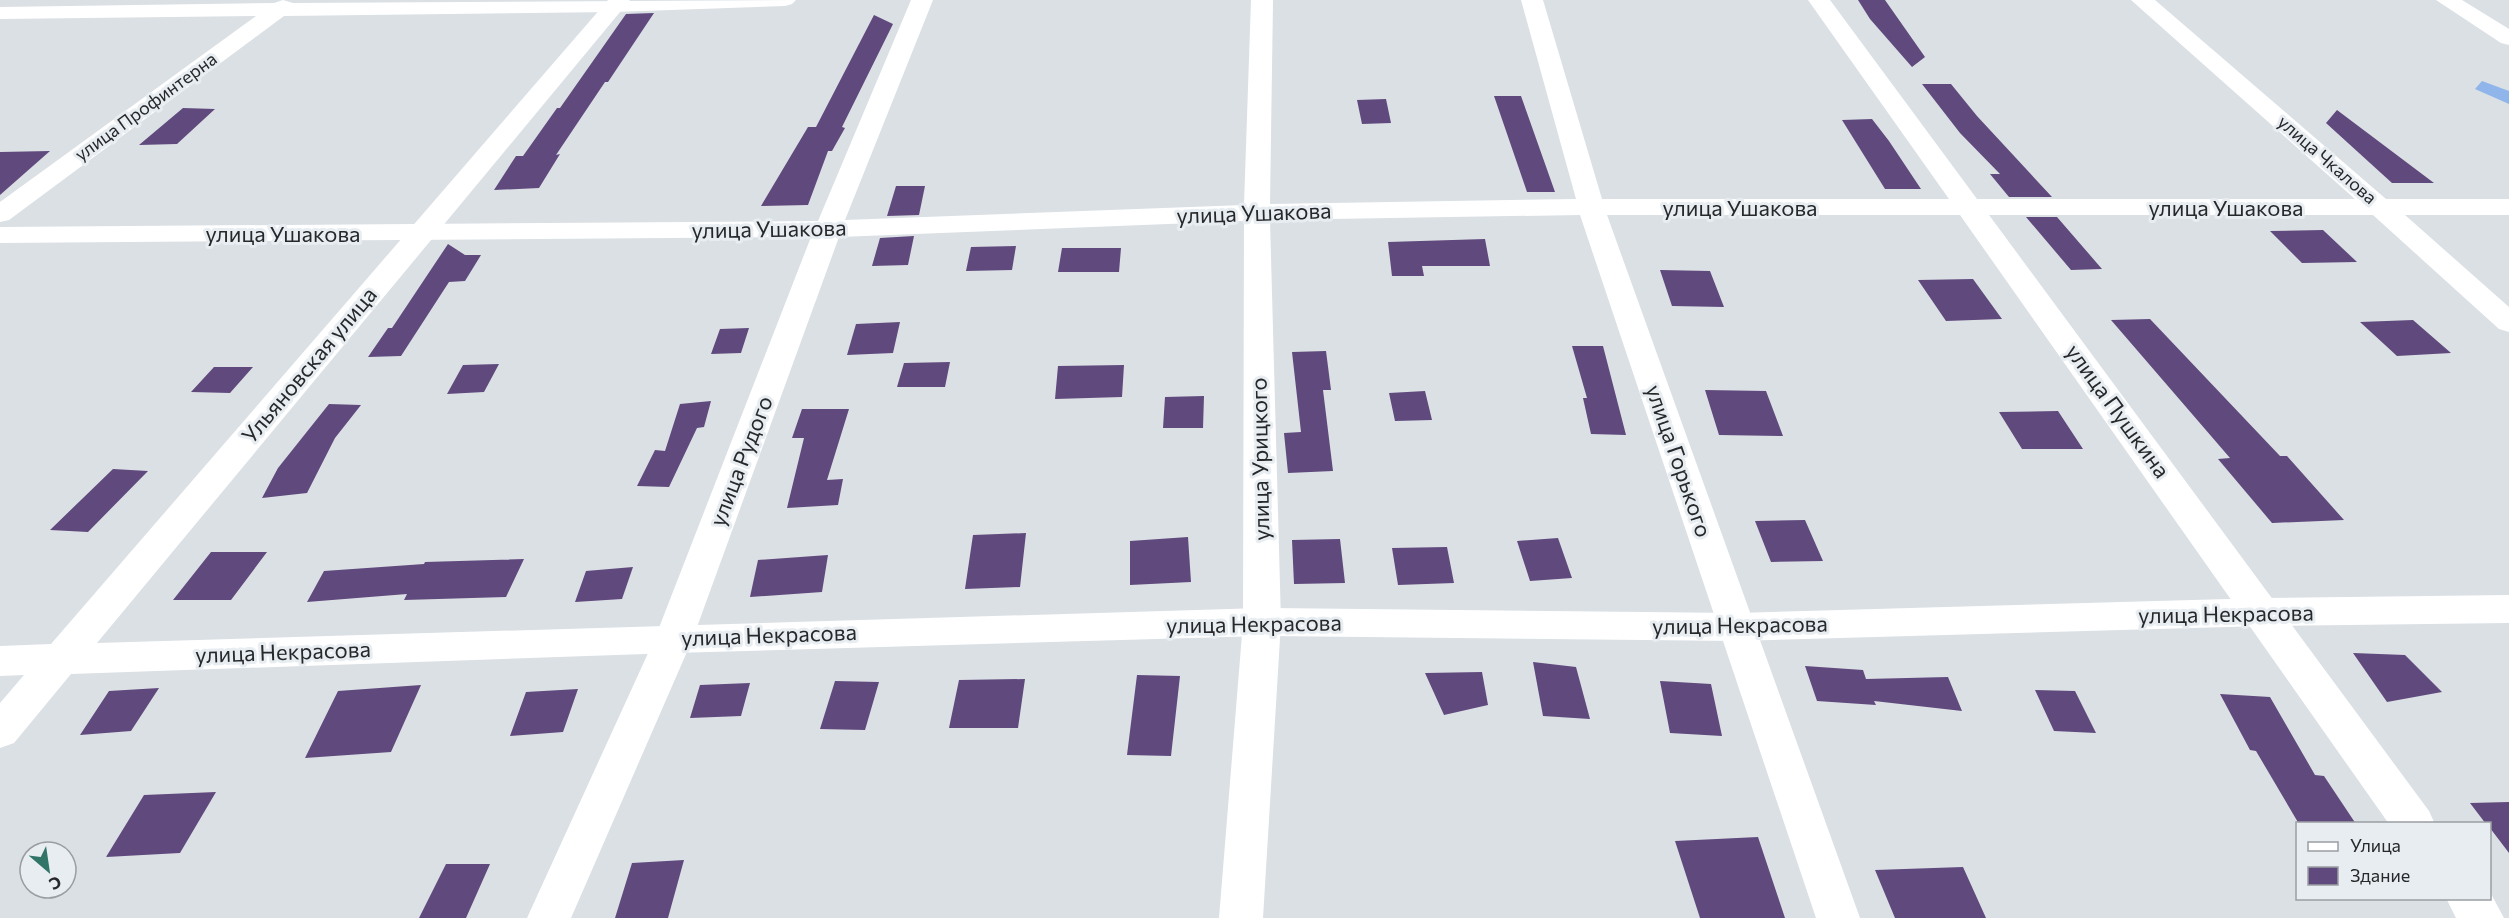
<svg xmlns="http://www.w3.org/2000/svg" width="2509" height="918" font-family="Commissioner,sans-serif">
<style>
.water{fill:#8fb5ea}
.building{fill:#60497d}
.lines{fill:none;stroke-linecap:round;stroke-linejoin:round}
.minor{fill:#fff;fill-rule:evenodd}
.tertiary{fill:#fff;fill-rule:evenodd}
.labels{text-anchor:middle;stroke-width:6;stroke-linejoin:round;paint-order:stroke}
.far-street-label{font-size:18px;fill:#26282a;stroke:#e8edf2}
.street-label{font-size:22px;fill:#26282a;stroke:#e8edf2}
</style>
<rect width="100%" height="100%" fill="#dbe0e5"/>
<path class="water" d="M2482,81L2509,91V104L2475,89Z"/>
<path class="building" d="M1858,0H1885L1925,57L1912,67L1870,19Z
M654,13L608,82H605L556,155L560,154L539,188L494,190L516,156H523L557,108H560L626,14Z
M874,15L893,24L842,127L845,128L832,151H828L808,205L761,206L808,127H816Z
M1922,84H1951L1977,116L2052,197H2009L1990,174H2000L1960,133Z
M1494,96H1521L1555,192H1527Z
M1386,99L1391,123L1362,124L1357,100Z
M183,108L215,109L177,144L139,145Z
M2337,110L2434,183H2392L2326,123Z
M1872,119L1889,141L1921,189H1885L1842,120Z
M50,151L0,195V152Z
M896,186H925L919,215L887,216Z
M2026,217H2057L2102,269L2071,270Z
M2323,230L2357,262L2302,263L2270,231Z
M914,236L908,265L872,266L880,238Z
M1485,239L1490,266H1422L1424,276H1392L1388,242Z
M448,244L465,255H481L465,281L449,282L401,356L368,357L388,328H392Z
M1016,246L1012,270L966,271L971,247Z
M1062,248H1121L1119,272H1058Z
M1660,270L1710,271L1724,307L1672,306Z
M1973,279L2002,319L1946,321L1918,280Z
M2150,319L2280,456H2287L2344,520L2272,523L2218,459L2230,458L2111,320Z
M2413,320L2451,353L2397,356L2360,322Z
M900,322L893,353L847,355L856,324Z
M749,328L741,353L711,354L720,329Z
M1572,346H1603L1626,435L1591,434L1583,398H1587Z
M1326,351L1331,390H1323L1333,471L1288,473L1284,433L1301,432L1292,352Z
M950,362L945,387H897L904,363Z
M499,364L484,392L447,394L463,365Z
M1124,365L1122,397L1055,399L1058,366Z
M214,367H253L230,393L191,392Z
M1705,390L1766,391L1783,436L1719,435Z
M1425,391L1432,420L1395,421L1389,393Z
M1204,396L1203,428H1163L1165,397Z
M711,401L704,427L697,428L669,487L637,486L655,450L665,451L680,404Z
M329,404L361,405L335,438L307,493L262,498L278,468Z
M802,409H849L827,480L843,479L838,505L787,508L804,438H792Z
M2058,411L2083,449H2022L1999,412Z
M113,469L148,471L88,532L50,530Z
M1805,520L1823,561L1771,562L1755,521Z
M1026,533L1020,587L965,589L973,535Z
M1188,537L1191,582L1130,585V541Z
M1558,538L1572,578L1530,581L1517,541Z
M1340,539L1345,583L1294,584L1292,540Z
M1447,547L1454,583L1398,585L1392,548Z
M211,552H267L231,600H173Z
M828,555L822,592L750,597L758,560Z
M524,559L506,597L404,600L407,594L307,602L324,571L424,564L425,562Z
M633,567L622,599L575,602L586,571Z
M2353,653L2405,655L2442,692L2387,702Z
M1533,662L1576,667L1590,719L1543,716Z
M1805,666L1863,670L1866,679L1948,677L1962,711L1874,701L1876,705L1817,701Z
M1482,672L1488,705L1444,715L1425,673Z
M1137,675L1180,676L1171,756L1127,755Z
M1025,679L1018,728H949L959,680Z
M835,681L879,682L865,730L820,729Z
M1660,681L1711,684L1722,736L1670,733Z
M750,683L741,716L690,718L700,685Z
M421,685L391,752L305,758L338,691Z
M159,688L131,731L80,735L109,691Z
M578,689L563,732L510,736L526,692Z
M2035,690L2075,691L2096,733L2054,731Z
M2220,694L2270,697L2315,775L2324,776L2356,824H2299L2256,751L2250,750Z
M216,792L180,853L106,857L144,795Z
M2509,802V853L2490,828V824H2486L2470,803Z
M1758,837L1785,918H1700L1675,841Z
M684,860L668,918H615L632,863Z
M446,864H490L466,918H419Z
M1963,867L1986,918H1895L1875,870Z"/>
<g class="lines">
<path class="minor" d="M283,0L293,3L796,0L792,4L785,6L614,12L284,16L9,220L0,222V202L256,16L0,19V7L274,3Z
M911,0H933L845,220L1244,205L1251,0H1273L1270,204L1576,199L1521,0H1543L1602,199H1949L1808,0H1830L1977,199H2355L2131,0H2155L2386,199H2509V215H2405L2509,307V332L2499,329L2373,215H1989L2429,811L2435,824H2389L1960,215H1607L1860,918H1816L1580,215L1270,220L1281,622L1263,918H1219L1243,622L1244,221L839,237L693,638L571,918H527L655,638L811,237L0,243V227L818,221Z
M2436,0H2462L2509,29V45L2501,43Z
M2490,892L2504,918H2456L2446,898H2490Z"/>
<path class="tertiary" d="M608,0H630L97,643L1262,608L1738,613L2264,598L2509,595V623L2264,626L1738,641L1262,636L674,653L71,674L14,743L0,748V703L24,675L0,676V646L51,644Z"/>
</g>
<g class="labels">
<g class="far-street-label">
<text transform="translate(146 107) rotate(-36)" y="6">улица Профинтерна</text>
<text transform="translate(2327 160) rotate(41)" y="6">улица Чкалова</text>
</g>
<g class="street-label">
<text x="1740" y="216">улица Ушакова</text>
<text x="2226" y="216">улица Ушакова</text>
<text transform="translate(1254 213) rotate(-2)" y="8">улица Ушакова</text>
<text transform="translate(769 229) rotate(-1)" y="8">улица Ушакова</text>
<text x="283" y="242">улица Ушакова</text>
<text transform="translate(309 365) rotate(-50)" y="8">Ульяновская улица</text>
<text transform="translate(2118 411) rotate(54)" y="8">улица Пушкина</text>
<text transform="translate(1260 459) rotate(-91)" y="8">улица Урицкого</text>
<text transform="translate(741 461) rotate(-69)" y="8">улица Рудого</text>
<text transform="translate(1679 461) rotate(71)" y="8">улица Горького</text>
<text transform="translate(2226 614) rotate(-1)" y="8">улица Некрасова</text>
<text transform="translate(1254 624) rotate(-1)" y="8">улица Некрасова</text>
<text transform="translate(1740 625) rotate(-1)" y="8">улица Некрасова</text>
<text transform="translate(769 635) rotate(-2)" y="8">улица Некрасова</text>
<text transform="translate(283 652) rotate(-2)" y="8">улица Некрасова</text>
</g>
</g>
<rect x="2296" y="822" width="195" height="78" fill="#e8edf2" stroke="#9a9ea2" stroke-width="1.5"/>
<rect x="2308" y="842" width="30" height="9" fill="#ffffff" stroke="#9a9ea2" stroke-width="1.5"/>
<text x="2350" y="852" font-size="18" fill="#26282a">Улица</text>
<rect x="2308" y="867" width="30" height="18" fill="#60497d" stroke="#9a9ea2" stroke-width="1.5"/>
<text x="2350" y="882" font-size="18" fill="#26282a">Здание</text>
<g transform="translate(48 870) rotate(151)"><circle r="28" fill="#e8edf2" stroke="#9a9ea2" stroke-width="1.5"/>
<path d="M0-4.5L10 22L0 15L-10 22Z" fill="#317568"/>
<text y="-9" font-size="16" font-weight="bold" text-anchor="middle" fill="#26282a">С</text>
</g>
</svg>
